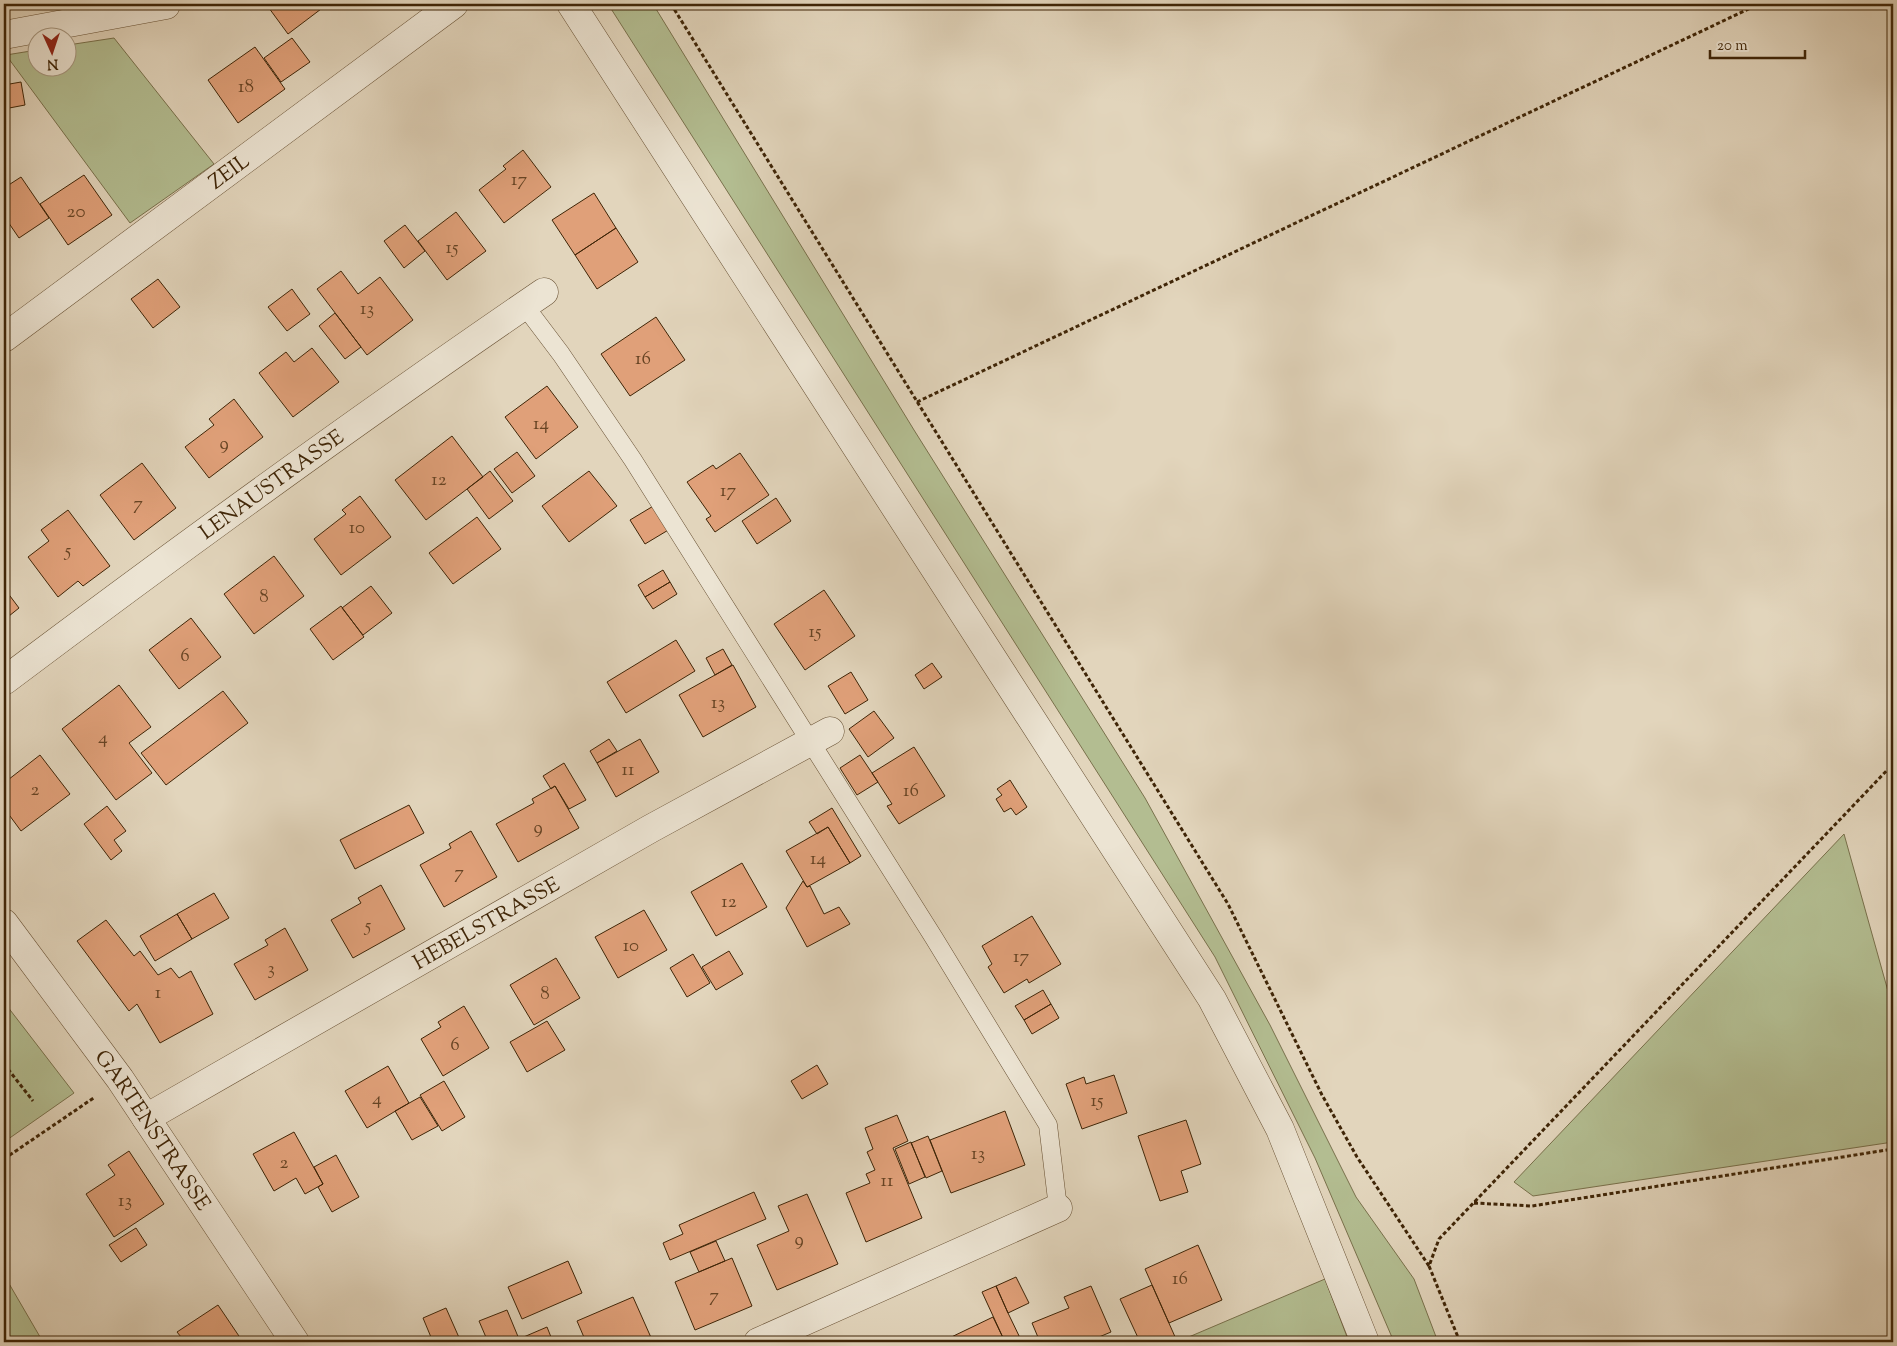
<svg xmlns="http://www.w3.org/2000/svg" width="1897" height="1346" font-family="'Sorts Mill Goudy',serif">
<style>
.green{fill:#b3bd91;stroke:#79714c}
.building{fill:#e0a079;stroke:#3f2507}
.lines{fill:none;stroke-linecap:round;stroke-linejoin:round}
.service-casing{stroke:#685134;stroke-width:19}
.minor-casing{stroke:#685134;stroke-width:29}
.tertiary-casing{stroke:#685134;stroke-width:29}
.path{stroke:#3f2507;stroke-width:3;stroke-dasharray:4 2.5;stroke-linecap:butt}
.service{stroke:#ece4d3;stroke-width:18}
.minor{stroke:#ece4d3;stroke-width:28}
.tertiary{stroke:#ece4d3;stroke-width:28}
.labels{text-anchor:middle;stroke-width:4;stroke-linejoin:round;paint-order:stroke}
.number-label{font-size:19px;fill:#674424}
.street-label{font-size:21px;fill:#3f2507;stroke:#ece4d3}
</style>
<rect width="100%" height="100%" fill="#e2d5bc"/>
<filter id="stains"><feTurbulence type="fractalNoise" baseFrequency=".004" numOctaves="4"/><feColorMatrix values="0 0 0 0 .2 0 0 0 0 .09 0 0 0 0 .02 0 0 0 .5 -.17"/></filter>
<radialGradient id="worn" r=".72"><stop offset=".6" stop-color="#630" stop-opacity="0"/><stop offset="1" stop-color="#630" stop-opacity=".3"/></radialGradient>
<path class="green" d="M608,4H653L914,430L1145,798L1270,1025L1356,1197L1414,1279L1438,1342H1394L1315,1158L1215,957Z
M114,38L214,164L130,223L6,55L37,50L38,68H68V45Z
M1844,834L1893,1009V1142L1533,1196L1514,1182Z
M4,1002L74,1093L4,1142Z
M4,1275L43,1342H4Z
M1325,1279L1349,1342H1177Z"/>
<path class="building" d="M266,4H323L325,6L288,34Z
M292,38L310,62L281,82L264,58Z
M255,47L285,89L238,123L208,80Z
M21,82L25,105L4,109V85Z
M523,150L551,187L504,223L479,190L506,169L503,166Z
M84,175L112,215L68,245L40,204Z
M21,177L49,218L19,238L4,216V188Z
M594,193L616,228L575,255L552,220Z
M456,212L486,251L447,280L418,241Z
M405,225L425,251L404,268L384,241Z
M616,228L638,262L597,289L575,255Z
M341,271L358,294L380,277L413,320L367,355L317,289Z
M158,279L180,307L153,328L131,299Z
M292,289L310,314L287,331L268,307Z
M335,313L361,347L345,359L319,326Z
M656,317L685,360L630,396L601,354Z
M312,348L339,382L293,417L259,373L286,352L294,362Z
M547,386L578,427L536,459L505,417Z
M234,399L263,437L209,478L185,447L214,425L209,419Z
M452,436L483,477L426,520L395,480Z
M517,452L535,476L512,493L494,469Z
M740,453L769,495L715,532L706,519L711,516L687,482L713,465L716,469Z
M142,463L176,508L134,540L100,495Z
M490,471L513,501L489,519L467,489Z
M589,471L617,506L569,542L542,506Z
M360,496L391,537L341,575L314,539L346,514L342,510Z
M776,498L791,521L757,544L742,521Z
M655,505L670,529L645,544L630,520Z
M68,510L110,566L83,586L78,581L58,597L28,557L49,541L41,530Z
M477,517L501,549L453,584L429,553Z
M274,556L304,596L254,634L224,594Z
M663,570L670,582L645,597L638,585Z
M670,582L677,594L653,609L645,597Z
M371,586L392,613L363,635L342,608Z
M4,588L19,608L4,620Z
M824,590L855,636L805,670L774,624Z
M341,606L364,637L333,660L310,629Z
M191,618L221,657L179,689L149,650Z
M676,640L695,671L626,713L607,682Z
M723,649L732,665L715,675L706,658Z
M932,663L942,677L924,689L915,675Z
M733,665L756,707L703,737L679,695Z
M851,672L868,700L845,714L828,686Z
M119,685L151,727L129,743L152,773L116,800L62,729Z
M223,691L248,723L166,785L141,753Z
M874,711L894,738L868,757L849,729Z
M609,739L617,751L597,763L590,751Z
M640,739L659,772L616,797L597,763Z
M914,747L945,796L899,824L887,806L892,804L872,773Z
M40,755L70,794L21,831L4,808V783Z
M860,755L878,782L857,795L840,768Z
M564,763L586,800L569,809L555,786L551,789L543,776Z
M1010,780L1027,807L1016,815L1011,808L1004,812L996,799L1002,795L997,789Z
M555,786L579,828L518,862L496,824L534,803L532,799Z
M409,805L424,833L355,869L340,840Z
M107,806L126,831L114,840L122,851L111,860L84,824Z
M832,808L861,856L850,863L828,827L817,834L809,822Z
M828,827L850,863L807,887L786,851Z
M471,831L497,877L444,907L420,865L451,848L449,844Z
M742,863L767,907L716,936L691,892Z
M803,881L807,887L810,886L824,914L839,907L850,924L807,947L786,908Z
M381,885L405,929L353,958L331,920L361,903L358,898Z
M214,893L229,918L192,939L177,914Z
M644,910L667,950L618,978L595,937Z
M177,914L192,939L155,961L140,936Z
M1032,916L1061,964L1029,983L1027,979L1004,993L988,967L992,964L982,946Z
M106,920L134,956L140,951L158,975L171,968L179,978L191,971L213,1014L160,1043L137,1004L129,1011L77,941Z
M285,928L308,970L255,1000L234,964L268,945L265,940Z
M729,951L743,974L716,990L702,967Z
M693,954L710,983L687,997L670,968Z
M556,958L580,998L534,1025L510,985Z
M1043,990L1051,1004L1024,1020L1015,1006Z
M1051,1004L1059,1018L1032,1034L1024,1020Z
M464,1006L489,1048L443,1076L421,1039L441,1027L438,1022Z
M547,1021L565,1050L527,1072L510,1042Z
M817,1065L828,1084L802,1099L791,1081Z
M388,1066L409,1103L367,1128L345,1091Z
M1114,1075L1127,1113L1082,1129L1066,1084L1084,1077L1086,1084Z
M444,1081L465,1117L442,1131L420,1095Z
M420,1097L438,1126L412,1140L395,1111Z
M1005,1111L1025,1165L951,1193L930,1140Z
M897,1115L908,1141L893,1148L922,1218L866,1242L846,1193L870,1183L866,1174L875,1170L867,1152L873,1149L865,1128Z
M1186,1120L1201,1164L1181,1171L1188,1192L1160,1201L1138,1136Z
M294,1132L323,1184L305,1194L296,1178L274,1191L253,1154Z
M928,1136L942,1171L926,1178L911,1143Z
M911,1142L925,1177L909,1184L895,1149Z
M129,1151L164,1204L114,1237L86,1194L115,1175L108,1165Z
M336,1155L359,1197L332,1212L318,1187L323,1184L314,1167Z
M754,1192L766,1219L670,1260L663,1243L683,1234L679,1225Z
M807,1194L838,1264L777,1290L757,1245L789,1231L778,1206Z
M136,1228L147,1245L121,1262L109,1245Z
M716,1241L725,1261L699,1272L690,1252Z
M1198,1245L1222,1300L1169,1323L1145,1269Z
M732,1258L752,1306L695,1330L675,1282Z
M568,1261L582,1293L522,1319L508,1287Z
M1016,1277L1029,1303L1008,1313L996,1286Z
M1152,1285L1176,1339L1168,1342H1140L1120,1299Z
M996,1286L1008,1313L1022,1342H1005L982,1292Z
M1091,1286L1111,1332L1087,1342H1040L1032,1323L1069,1308L1064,1297Z
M633,1297L653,1342H586L577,1321Z
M218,1305L243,1342H185L177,1332Z
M446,1308L461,1342H433L423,1318Z
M507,1310L519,1339L547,1327L553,1342H488L479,1321Z
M993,1317L1005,1342H941Z"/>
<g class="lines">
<defs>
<path id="service" d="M524,305L561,354L633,460L934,938L1048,1125L1058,1208"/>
<g id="minor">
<path d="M4,35L166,5"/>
<path id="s1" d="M4,338L454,4"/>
<path id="s2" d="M4,681C181,548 361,417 544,292"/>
<path id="s3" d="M4,923L120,1079L295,1342"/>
<path id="s4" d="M146,1118L650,829L830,731"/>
<path d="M758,1342L1058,1208"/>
</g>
<path id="tertiary" d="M571,4L1212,999L1280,1129L1365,1342"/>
</defs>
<use href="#service" class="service-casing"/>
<use href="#minor" class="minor-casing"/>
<use href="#tertiary" class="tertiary-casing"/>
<path class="path" d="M671,4L1228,904L1322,1095L1357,1157L1429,1266
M917,402L1759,4
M4,1064L33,1101
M4,1159L95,1097
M1474,1203L1532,1206L1893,1149
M1460,1342L1429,1266L1439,1239L1893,764"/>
<use href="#service" class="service"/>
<use href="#minor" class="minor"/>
<use href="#tertiary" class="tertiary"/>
</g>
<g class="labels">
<g class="number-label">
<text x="246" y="92">18</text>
<text x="519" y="185">17</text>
<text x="76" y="217">20</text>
<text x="452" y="253">15</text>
<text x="367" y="314">13</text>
<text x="643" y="364">16</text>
<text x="541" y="429">14</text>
<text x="224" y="449">9</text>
<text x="439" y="485">12</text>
<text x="728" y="496">17</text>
<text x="138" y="509">7</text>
<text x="357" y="533">10</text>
<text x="68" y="556">5</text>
<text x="264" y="602">8</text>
<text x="815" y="637">15</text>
<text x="185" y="661">6</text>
<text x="718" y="708">13</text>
<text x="103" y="743">4</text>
<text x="628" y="775">11</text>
<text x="35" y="795">2</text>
<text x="911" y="796">16</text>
<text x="538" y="833">9</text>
<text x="818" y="864">14</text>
<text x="459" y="878">7</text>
<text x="729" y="907">12</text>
<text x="368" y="931">5</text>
<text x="631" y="951">10</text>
<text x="1021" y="962">17</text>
<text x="271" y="974">3</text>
<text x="158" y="998">1</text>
<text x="545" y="999">8</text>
<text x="455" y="1050">6</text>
<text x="377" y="1104">4</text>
<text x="1097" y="1106">15</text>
<text x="978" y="1159">13</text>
<text x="284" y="1168">2</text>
<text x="887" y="1186">11</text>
<text x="125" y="1206">13</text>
<text x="799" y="1245">9</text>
<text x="1180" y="1284">16</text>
<text x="714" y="1301">7</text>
</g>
<g class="street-label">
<text dy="7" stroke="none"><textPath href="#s1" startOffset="280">ZEIL</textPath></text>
<text dy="7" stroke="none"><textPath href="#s2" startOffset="332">LENAUSTRASSE</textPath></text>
<text dy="7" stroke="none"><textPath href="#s4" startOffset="392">HEBELSTRASSE</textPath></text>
<text dy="7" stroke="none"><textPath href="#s3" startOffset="255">GARTENSTRASSE</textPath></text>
</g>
</g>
<rect width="1897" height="1346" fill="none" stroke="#e2d5bc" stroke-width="20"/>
<rect x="5" y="5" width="1887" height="1336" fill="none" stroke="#3f2507" stroke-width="2.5"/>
<rect x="10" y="10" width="1877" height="1326" fill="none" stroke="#3f2507"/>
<g transform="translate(52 52) rotate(177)"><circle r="24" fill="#ece4d3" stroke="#a79881"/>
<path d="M0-4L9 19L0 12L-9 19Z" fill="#8f2418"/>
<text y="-8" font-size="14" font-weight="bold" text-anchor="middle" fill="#3f2507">N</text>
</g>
<path d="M1710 50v8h95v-8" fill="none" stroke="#3f2507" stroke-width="2.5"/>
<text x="1717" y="50" font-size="15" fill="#3f2507" stroke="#ece4d3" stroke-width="4" paint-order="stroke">20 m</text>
<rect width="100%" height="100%" filter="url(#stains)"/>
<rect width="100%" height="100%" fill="url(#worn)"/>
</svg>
